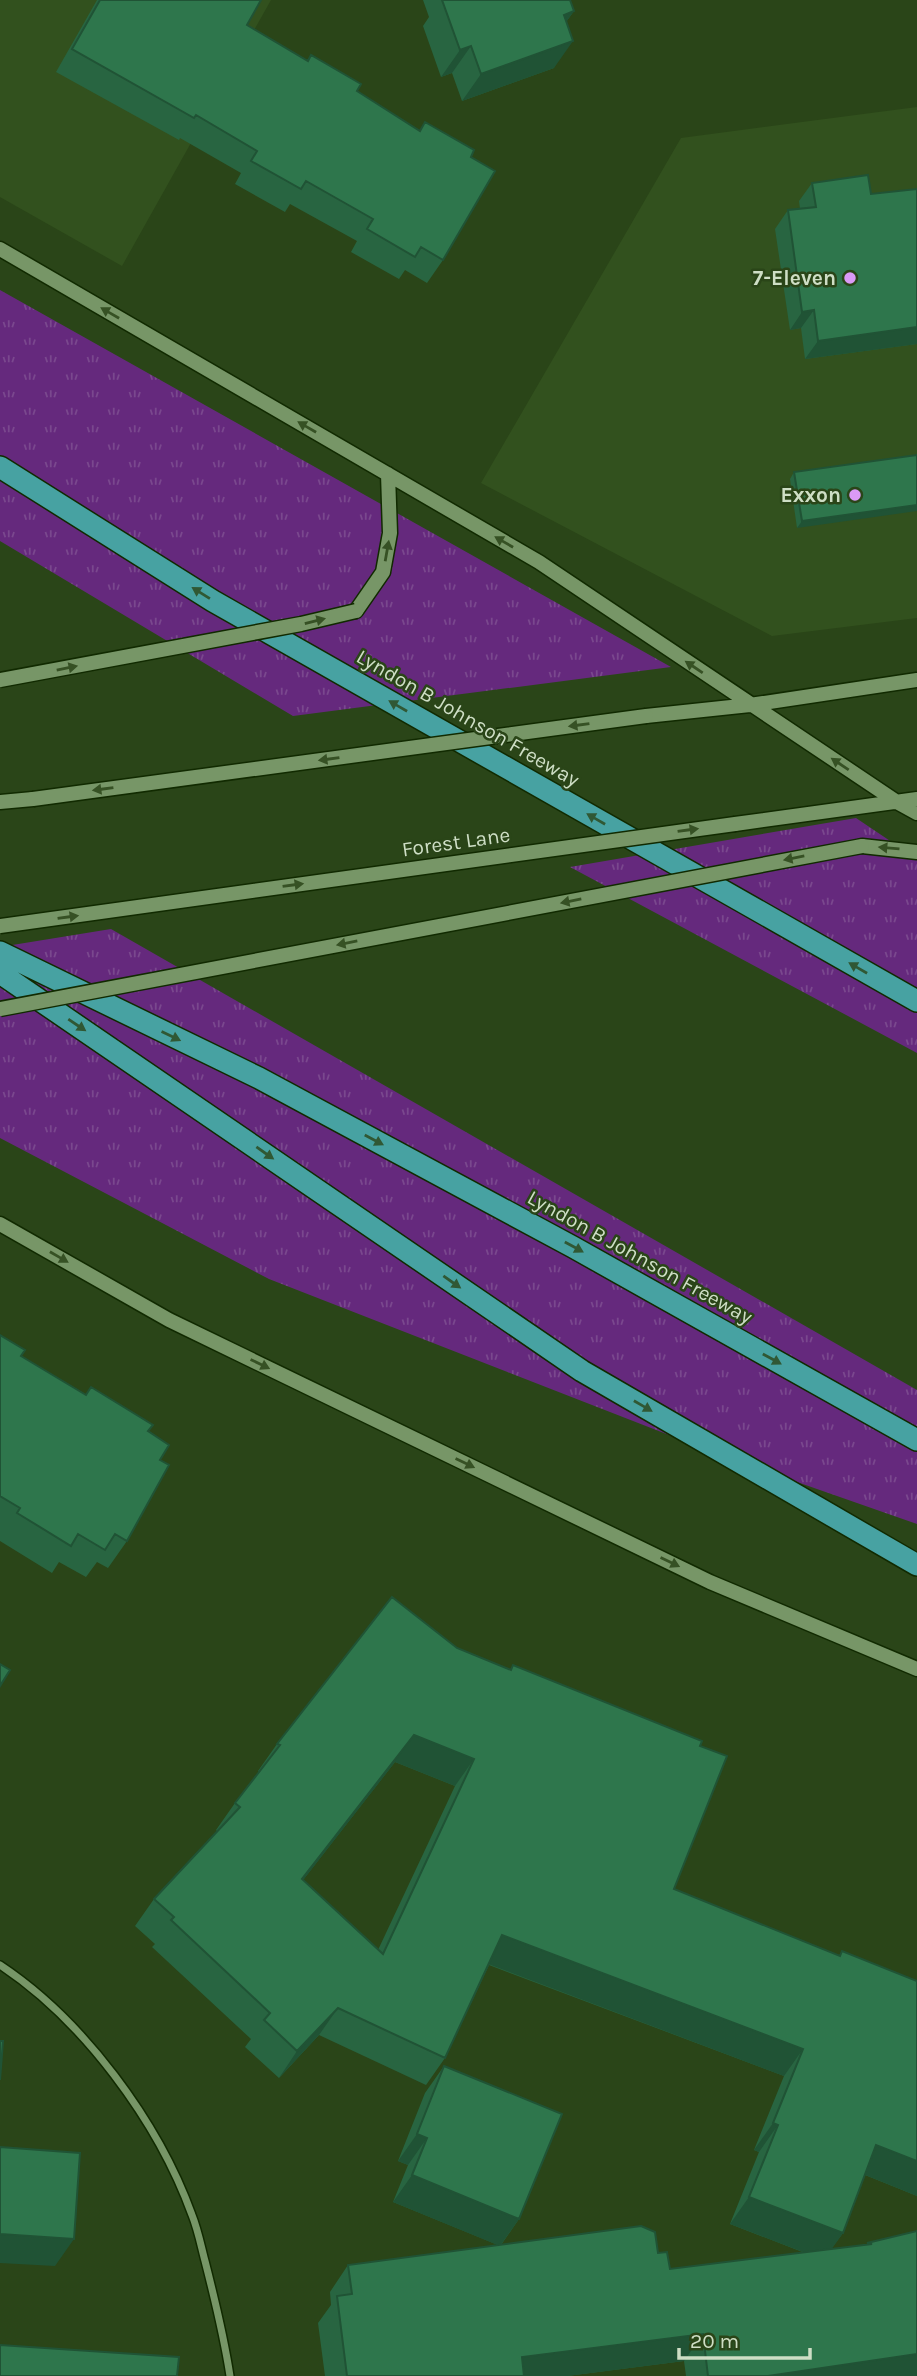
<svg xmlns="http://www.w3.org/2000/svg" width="917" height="2376" font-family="Karla,sans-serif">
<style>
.built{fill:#32511e}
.grass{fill:url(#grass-tufts)}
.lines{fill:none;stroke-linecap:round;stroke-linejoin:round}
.street-casing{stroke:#112a00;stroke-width:10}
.secondary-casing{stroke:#112a00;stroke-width:17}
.highway-casing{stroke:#112a00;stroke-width:24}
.street{stroke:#779667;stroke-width:7}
.secondary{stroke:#779667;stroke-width:14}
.highway{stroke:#47a2a2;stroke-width:21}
.secondary-bridge-casing{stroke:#112a00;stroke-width:17;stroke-linecap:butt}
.secondary-bridge{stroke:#779667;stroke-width:14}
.wall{fill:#286541;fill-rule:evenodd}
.shaded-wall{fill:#205335}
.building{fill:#2e764c;stroke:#205335;stroke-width:2;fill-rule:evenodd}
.oneway{fill:#365124}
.oneway2{fill:#305834}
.poi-dot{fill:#da9af6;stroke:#2a4518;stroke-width:2.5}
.labels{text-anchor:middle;stroke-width:5;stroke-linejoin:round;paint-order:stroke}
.poi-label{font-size:21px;font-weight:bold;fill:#cedec5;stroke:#2a4518;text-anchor:end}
.street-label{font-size:21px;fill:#cedec5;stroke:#2a4518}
</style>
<defs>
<pattern id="grass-tufts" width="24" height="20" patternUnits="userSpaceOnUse" patternTransform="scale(1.75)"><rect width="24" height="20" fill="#65297d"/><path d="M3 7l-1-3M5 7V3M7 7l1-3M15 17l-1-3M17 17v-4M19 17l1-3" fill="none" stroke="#7a488e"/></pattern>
</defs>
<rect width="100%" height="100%" fill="#2a4518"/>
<path class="built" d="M0,0H271L122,266L0,197Z
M917,107V618L772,636L481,483L681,138Z"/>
<path class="grass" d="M0,290L671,667L293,716L0,541Z
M856,818L917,859V1053L570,867Z
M111,929L917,1390V1524L728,1458L269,1279L0,1138V947Z"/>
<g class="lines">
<defs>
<path id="street" d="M0,1965C83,2020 158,2121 192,2215C198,2230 201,2246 205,2261C215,2300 224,2337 230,2376"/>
<path id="secondary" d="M0,249L539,562L897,802L917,813
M356,611L383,572L390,533L388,474
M646,716L750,705L917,680
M0,802L33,799
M735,824L917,799
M862,846L917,852
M0,1224L169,1320L710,1582L917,1669"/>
<path id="highway" d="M0,467L213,601L917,1001
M0,952L259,1078L573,1247L917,1440
M0,973L582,1371L917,1565"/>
</defs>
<use href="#street" class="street-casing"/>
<use href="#secondary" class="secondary-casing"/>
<use href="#highway" class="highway-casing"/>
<use href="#street" class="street"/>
<use href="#secondary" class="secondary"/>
<use href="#highway" class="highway"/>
<defs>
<path id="secondary-bridge" d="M0,680L301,624L356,611
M33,799L646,716
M0,926L735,824
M0,1009L862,846"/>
</defs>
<use href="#secondary-bridge" class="secondary-bridge-casing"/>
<use href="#secondary-bridge" class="secondary-bridge"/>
</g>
<path class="wall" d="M97,0H261L247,25L307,60L311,55L357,91L419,130L471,157L443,260L427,283L405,270L399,279L351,252L357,241L290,204L285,212L235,184L241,173L180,138L179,140L56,72Z
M423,0H570L574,11L566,22L554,68L462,101L452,73L441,77L423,26L429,17Z
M812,183L871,194L917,189V344L805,359L801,328L790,330L775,229L788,210L800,209L799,201Z
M917,455L797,528L790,479L794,472Z
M0,1335L21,1356L148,1431L160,1460L127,1541L108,1568L97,1562L86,1577L59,1562L52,1573L0,1541Z
M457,1648L510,1670L513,1665L700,1746L674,1889L839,1956L842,1951L917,2196L865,2175L843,2233L831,2249L917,2376H686L684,2361L567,2376H325L318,2323L331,2305L330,2292L348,2265L498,2245L393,2202L408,2165L398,2161L425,2093L444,2066L519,2219L501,2245L658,2253L670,2269L805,2253L730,2224L759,2152L754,2150L784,2076L489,1965L445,2058L426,2085L319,2035L279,2078L245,2047L251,2039L152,1947L155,1944L135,1926L154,1899L217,1831L216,1830L235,1803L259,1772L258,1771L277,1744ZM395,1762L455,1786L378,1950L303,1880Z"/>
<path class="shaded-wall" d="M574,11L555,38L564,15Z
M573,41L554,68L462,101L481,74Z
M471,46L452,73L441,77L460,50Z
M814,310L801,328L790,330L802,312Z
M917,327V344L805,359L818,341Z
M917,505V511L797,528L802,521Z
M414,1735L474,1759L455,1786L395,1762L283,1906L302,1879Z
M502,1935L803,2049L784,2076L483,1962Z
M338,2008L319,2035L279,2078L297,2051Z
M773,2123L778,2125L759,2152L754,2150Z
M417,2134L427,2138L408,2165L398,2161Z
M876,2145L917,2161V2196L858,2172Z
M412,2175L519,2219L500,2246L393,2202Z
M749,2197L843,2233L824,2260L730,2224Z
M0,2234L74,2239L55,2266L0,2263Z
M703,2334L684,2361L567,2376H509L522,2357Z
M917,2354V2376H768Z"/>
<path class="building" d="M100,0H261L247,25L308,61L311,55L361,84L357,91L420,131L425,122L474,150L471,157L495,171L443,260L421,247L415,257L367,229L373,219L306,181L301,189L251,161L257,151L196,115L194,118L72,49Z
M442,0H570L574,11L564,15L573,41L481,74L471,46L460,50Z
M868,175L871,194L917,189V327L818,341L814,310L802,312L788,210L816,207L812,183Z
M917,455V505L802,521L794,472Z
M0,1335L25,1350L21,1356L86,1395L91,1387L153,1425L148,1431L169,1445L160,1460L169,1465L127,1541L115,1534L105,1550L78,1534L71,1546L17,1513L20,1508L0,1496Z
M392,1597L457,1648L511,1670L513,1665L702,1741L700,1746L727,1756L674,1889L840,1956L842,1951L917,1981V2161L876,2145L843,2233L749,2197L778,2125L773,2123L803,2049L502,1935L445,2058L338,2008L297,2051L264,2020L270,2013L171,1920L174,1917L154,1899L240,1807L235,1803L280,1745L277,1744ZM414,1735L474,1759L383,1954L302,1879Z
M0,1664L10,1670L0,1686Z
M0,2041H3L0,2080Z
M444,2066L562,2114L519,2219L412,2175L427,2138L417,2134Z
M0,2147L80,2153L74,2239L0,2234Z
M641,2226L655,2232L658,2253L667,2252L670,2269L872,2244L867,2243L917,2231V2354L768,2376H708L703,2334L522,2357L524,2376H347L337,2296L352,2294L348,2265Z
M0,2345L179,2357L177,2376H0Z"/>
<defs><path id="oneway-solid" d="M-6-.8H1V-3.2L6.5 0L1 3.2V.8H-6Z" transform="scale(1.75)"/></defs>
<g class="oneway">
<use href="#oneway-solid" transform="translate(110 313) rotate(-150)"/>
<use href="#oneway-solid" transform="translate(307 427) rotate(-150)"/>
<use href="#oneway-solid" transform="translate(504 542) rotate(-150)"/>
<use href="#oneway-solid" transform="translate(387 551) rotate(-80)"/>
<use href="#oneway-solid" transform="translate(315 621) rotate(-14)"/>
<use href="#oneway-solid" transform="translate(694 667) rotate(-146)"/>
<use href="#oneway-solid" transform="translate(67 668) rotate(-11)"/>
<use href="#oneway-solid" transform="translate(579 725) rotate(172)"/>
<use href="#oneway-solid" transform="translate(329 759) rotate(172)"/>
<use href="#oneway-solid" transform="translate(840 764) rotate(-146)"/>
<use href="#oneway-solid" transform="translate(103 789) rotate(172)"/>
<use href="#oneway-solid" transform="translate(688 830) rotate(-8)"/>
<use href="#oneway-solid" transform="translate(889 848) rotate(-175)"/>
<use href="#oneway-solid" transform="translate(794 858) rotate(169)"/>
<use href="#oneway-solid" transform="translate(293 885) rotate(-8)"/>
<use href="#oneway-solid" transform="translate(571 901) rotate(169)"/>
<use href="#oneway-solid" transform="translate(68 917) rotate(-8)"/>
<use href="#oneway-solid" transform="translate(347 943) rotate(169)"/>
<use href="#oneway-solid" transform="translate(59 1257) rotate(30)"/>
<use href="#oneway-solid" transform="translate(260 1364) rotate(26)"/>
<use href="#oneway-solid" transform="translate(465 1463) rotate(26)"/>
<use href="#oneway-solid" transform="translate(670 1562) rotate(26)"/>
</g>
<g class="oneway2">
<use href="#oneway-solid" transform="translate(201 593) rotate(-148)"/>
<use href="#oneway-solid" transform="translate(398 706) rotate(-150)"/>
<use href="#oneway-solid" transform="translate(596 819) rotate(-150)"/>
<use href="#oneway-solid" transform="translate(858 968) rotate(-150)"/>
<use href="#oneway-solid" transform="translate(77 1025) rotate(34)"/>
<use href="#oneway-solid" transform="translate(171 1036) rotate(26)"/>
<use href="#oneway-solid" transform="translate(374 1140) rotate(28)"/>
<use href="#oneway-solid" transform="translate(265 1153) rotate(35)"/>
<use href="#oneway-solid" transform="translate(574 1247) rotate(29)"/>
<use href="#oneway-solid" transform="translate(452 1282) rotate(35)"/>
<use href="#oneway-solid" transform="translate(772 1359) rotate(29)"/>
<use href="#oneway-solid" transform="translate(643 1406) rotate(30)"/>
</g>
<g class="poi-dot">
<circle cx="850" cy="278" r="7"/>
<circle cx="855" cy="495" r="7"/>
</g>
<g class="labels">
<g class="poi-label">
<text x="836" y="285">7-Eleven</text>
<text x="841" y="502">Exxon</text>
</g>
<g class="street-label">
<text transform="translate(468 718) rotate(30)" y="7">Lyndon B Johnson Freeway</text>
<text transform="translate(456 842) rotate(-8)" y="7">Forest Lane</text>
<text transform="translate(640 1257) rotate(29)" y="7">Lyndon B Johnson Freeway</text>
</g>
</g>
<path d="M679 2348v10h131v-10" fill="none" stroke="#cedec5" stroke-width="3.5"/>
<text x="690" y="2348" font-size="21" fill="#cedec5" stroke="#2a4518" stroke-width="5" paint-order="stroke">20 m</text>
</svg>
